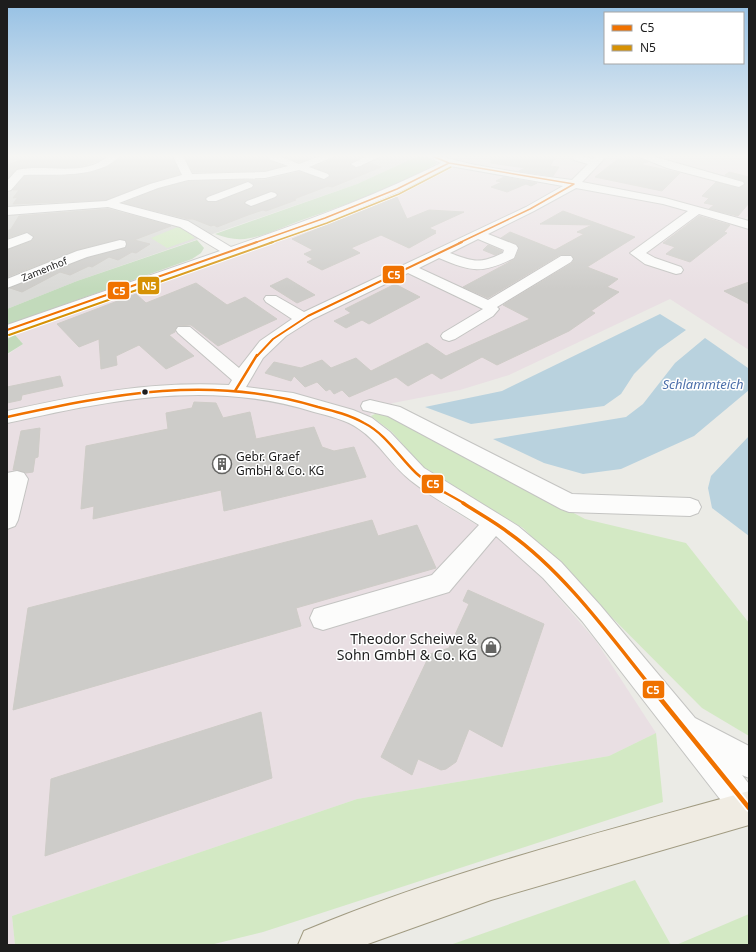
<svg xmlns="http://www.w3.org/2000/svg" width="756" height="952" font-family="'Noto Sans',sans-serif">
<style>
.residential{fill:#dadad7}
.industrial{fill:#e9dfe3}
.grass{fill:#d3e9c4}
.forest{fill:#c2dabb}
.water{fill:#b9d2de}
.building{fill:#cdccc9;stroke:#ceccc7;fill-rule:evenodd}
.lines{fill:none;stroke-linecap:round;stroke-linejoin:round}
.minor-casing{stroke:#c4c4c2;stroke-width:2}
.major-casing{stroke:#a19b82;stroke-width:2}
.minor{fill:#fcfcfb;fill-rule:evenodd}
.major{fill:#f0ece3;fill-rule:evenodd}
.bus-1-far4-casing{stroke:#fff;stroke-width:3}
.bus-1-far3-casing{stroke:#fff;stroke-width:4}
.bus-1-far2-casing{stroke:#fff;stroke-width:5}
.bus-1-far1-casing{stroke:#fff;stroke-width:6}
.bus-1-casing{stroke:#fff;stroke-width:8}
.bus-2-far1-casing{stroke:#fff;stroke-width:3}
.bus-2-casing{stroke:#fff;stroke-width:4}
.bus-1-far4{stroke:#f07200;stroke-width:1.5}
.bus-1-far3{stroke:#f07200;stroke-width:2}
.bus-1-far2{stroke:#f07200;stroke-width:2.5}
.bus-1-far1{stroke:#f07200;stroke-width:3.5}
.bus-1{stroke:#f07200;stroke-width:4.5}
.bus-2-far1{stroke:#d69104;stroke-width:1.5}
.bus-2{stroke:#d69104;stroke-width:2}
.bus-dot{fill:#1d1d1d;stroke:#fff;stroke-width:1.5}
.labels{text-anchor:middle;stroke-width:3;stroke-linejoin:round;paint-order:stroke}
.far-street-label{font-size:10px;fill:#1d1d1d;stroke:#fff}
.poi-label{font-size:12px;fill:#1d1d1d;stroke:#fff;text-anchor:start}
.water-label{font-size:13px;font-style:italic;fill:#4c6faa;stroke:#fff}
.near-poi-label{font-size:14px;fill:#1d1d1d;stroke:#fff;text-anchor:end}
.line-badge{stroke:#fff;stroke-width:1.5}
.badge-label{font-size:11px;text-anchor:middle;font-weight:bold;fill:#fff}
</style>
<rect width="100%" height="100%" fill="#ebebe6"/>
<path class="residential" d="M7,156H418L357,184L77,281L7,309Z"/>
<path class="industrial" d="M465,156H739L749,159V215L745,219L749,221V350L670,299L509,375L460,390L393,403L372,413L361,425L396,468L445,506L499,538L540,576L596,641L656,733L609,756L357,799L12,916L15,945H7V355L23,344L15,335L327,223L401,191Z"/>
<path class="grass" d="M180,226L195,238L167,248L151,238Z
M377,413L390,416L585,519L686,543L749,623V736L702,708L523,528L428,473L392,432L371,416Z
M656,733L663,802L263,932L210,945H15L12,916L357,799L609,756Z
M635,880L671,945H450Z
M749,914V945H676Z"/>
<path class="forest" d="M418,156H426L437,163C395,188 348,204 302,220C285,226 268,235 250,238C238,241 227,238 215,234L357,184Z
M197,240L204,248L201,253L192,259L7,325V309L77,281Z
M15,335L23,344L7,354V339Z"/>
<path class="water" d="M660,314L686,330L658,350L634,374L621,394L604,406L471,424L425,407L502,391Z
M705,338L748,368L749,390L694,436L621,469L583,474L544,463L493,439L626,417L643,404L675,363Z
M749,436V536L712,508L708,488L711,476Z"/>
<path class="building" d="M33,156H58L54,161L105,156L98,161L76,167L17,169L7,179V165Z
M120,156H172L180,174L149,183L106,200L13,204L18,197L13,198L19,190H13L25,176H61L88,173L111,165Z
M185,156H267L268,160L283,166L265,171L193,172Z
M283,156H307L309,158L299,162Z
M342,156L358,159L350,163L355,168L370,163L381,167L332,187L328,186L294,199L296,200L266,211L263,210L248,215L217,227L214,225L211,226L193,219H188L124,203L158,189L188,181L265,180L299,172L325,180L330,176L329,173L313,167ZM247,181L254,185L253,188L217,202H208L205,200L207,196ZM270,191L276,192L278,196L252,207L244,203L246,200Z
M491,156H556L550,166L559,167L553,176L519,171L525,168L491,163Z
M622,156H636L648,162L639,164L680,173L662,191L595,177Z
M729,172L749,177V203L738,216L709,209L714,205L704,203L709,198L702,196L716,182L739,188L745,185L743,181L725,175Z
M504,177L537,183L531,186L526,184L507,192L491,187L502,182L496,181Z
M397,197L407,219L429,210L464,212L429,228L436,231L434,232L436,233L409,248L381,235L351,248L360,253L322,270L307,262L313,259L304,254L313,250L292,239Z
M108,209L171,226L134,240L150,244L136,253L132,252L118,260L109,257L92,267L89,266L70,275L60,272L22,292L10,288L87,258L125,248L127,244L125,240L120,239L77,250L7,277V250L32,241L34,238L26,232L7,238V231L11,229L19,216Z
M563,211L635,237L587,267L618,279L607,287L619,292L591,311L595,313L569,331L497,365L482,357L441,379L432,373L408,386L396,377L349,397L342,390L334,394L330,389L326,391L317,382L305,387L294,376L291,381L265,373L274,362L301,368L322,360L331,368L356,358L371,371L427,343L446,356L530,319L503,305L572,263L574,260L572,255H560L488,298L463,287L515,259L519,249L517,244L501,238L510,232L555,250L584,234L577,232L592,225L540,224Z
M699,216L730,225L724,232L727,233L690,262L666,254L675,247L663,243Z
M488,245L502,251V252L495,255L483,250Z
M287,278L315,295L297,303L270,286Z
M749,282V304L724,291Z
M196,283L227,305L245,297L277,319L218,346L191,325L178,326L175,329V332L169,335L194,356L166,369L139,345L116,356L117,365L101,369L99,339L79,347L57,324L136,294L146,303Z
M395,284L420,297L369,324L362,320L346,328L334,321L351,313L345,309Z
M60,376L63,386L22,395L21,400L7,403V387Z
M194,402L216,403L223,418L250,412L256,439L314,427L322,447L334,451L354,447L366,477L224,511L221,490L93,519L94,506L81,509L86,446L168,429L166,413L192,408Z
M40,428L38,457L35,458L33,472L26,473L17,470H13L21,431Z
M372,520L378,536L417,525L436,568L296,608L301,626L13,710L28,608Z
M468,590L544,624L502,747L469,729L456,762L446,769L441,770L418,759L412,775L381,757L430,654L449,648L469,604L463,601Z
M261,712L272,778L45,856L51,779Z"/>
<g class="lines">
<defs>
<path id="minor" d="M108,156H119C101,179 50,174 24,175L11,190L7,191V181L17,170C45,163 84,178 108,156Z
M173,156H183L192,174L265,172L288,166L269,159L268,156H279L299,164L320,156H335L309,167L328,174L329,176L324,179L299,170L265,178L188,180L158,188L119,203L188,221L231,247C303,222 373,197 441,163L434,160L433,156C445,156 463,163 476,165C508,171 540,176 572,180L588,164L574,160L573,156H583L593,159L596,156H607L582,182L665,198L749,221V229L699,214L646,253L655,258L681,267L683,270L681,273L676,274L645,264L630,253L688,211L663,204L576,188L534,211L488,234L516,245L518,248L514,258C481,274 472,272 439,258L419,268L488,300L561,256H571L573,259L571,262L497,307L499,309L493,316L455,339L449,341L443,339L441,336L443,333L483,309L408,273L313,319L286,336L263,358L246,387L293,393L353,410L372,418L390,432L424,468L518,526L561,562L600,605L695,718L749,746V778L742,775L749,784V825L737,821L582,621L543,578L496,536L449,592L323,630L314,627L310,618L314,609L432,575L479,525C456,510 431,497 410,480C391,465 380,443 359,429C347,420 329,416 314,412C209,379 111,400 7,423V411C85,394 149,381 229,385L232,380L178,333L176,330L178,327H190L239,368L260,341L292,319L266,302L264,299L266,296H276L304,312L526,207L563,186L450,166L401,191L329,221L7,335V325L220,251L180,227L108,207L7,215V207L106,201L150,184L182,175ZM478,239L504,250L503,253C480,264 473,262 450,253Z
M367,156H381L360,166L356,167L351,164Z
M637,156H652L743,182L744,184L739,187L735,186L667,168Z
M248,182L253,185L252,187L216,201H208L206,199L208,197Z
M271,192L275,193L277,195L275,197L251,206L245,203L247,201Z
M27,233L33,237L31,240L7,249V240Z
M120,240L125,241L126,244L125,247L87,257L7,288V279L77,251Z
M370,400L400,407L572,494L690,498L698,501L701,507L698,513L690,516L569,512L561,509L388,416L363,410L361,406L363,402Z
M17,471L24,473L28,479L18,520L15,526L7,529V473Z"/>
<path id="major" d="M749,791V825L491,900L365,945H298L304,931C448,871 599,833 749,791Z"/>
</defs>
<use href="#minor" class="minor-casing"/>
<use href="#major" class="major-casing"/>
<use href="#minor" class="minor"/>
<use href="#major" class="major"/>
<defs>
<path id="bus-1-far4" d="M432,156L449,163L574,184
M254,243L325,218L397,189L449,163
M459,243L530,209L574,184"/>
<path id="bus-1-far3" d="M7,330L257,242
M257,356L273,339L308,316L462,242"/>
<path id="bus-1-far2" d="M235,391L257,355
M7,417C114,394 211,374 318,407C334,411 350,415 364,423C386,434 399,457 416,473C430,486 449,494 465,504"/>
<path id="bus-1-far1" d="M463,503C478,513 495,522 509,533C567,574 615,643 660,698"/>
<path id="bus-1" d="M659,697L749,808"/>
<path id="bus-2-far1" d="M270,243L327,223L399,194L451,167"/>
<path id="bus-2" d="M9,335L273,242"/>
</defs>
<use href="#bus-1-far4" class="bus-1-far4-casing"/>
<use href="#bus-1-far3" class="bus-1-far3-casing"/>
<use href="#bus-1-far2" class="bus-1-far2-casing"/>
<use href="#bus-1-far1" class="bus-1-far1-casing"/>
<use href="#bus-1" class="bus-1-casing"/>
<use href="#bus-2-far1" class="bus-2-far1-casing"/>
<use href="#bus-2" class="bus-2-casing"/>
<use href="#bus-1-far4" class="bus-1-far4"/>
<use href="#bus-1-far3" class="bus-1-far3"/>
<use href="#bus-1-far2" class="bus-1-far2"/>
<use href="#bus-1-far1" class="bus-1-far1"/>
<use href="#bus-1" class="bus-1"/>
<use href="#bus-2-far1" class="bus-2-far1"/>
<use href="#bus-2" class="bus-2"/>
</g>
<linearGradient id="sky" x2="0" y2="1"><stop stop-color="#95c0e4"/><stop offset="0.54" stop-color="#f6f6f4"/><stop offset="1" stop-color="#f6f6f4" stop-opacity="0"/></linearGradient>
<rect width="756" height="289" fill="url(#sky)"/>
<defs>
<symbol id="building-ring" viewBox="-11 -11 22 22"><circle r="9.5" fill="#fff" stroke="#656563" stroke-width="1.5"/><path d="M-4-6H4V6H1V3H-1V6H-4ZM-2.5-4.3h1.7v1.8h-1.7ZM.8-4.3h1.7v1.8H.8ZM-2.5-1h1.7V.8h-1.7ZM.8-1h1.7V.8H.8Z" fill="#656563"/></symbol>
<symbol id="shop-ring" viewBox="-11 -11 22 22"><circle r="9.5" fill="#fff" stroke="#656563" stroke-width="1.5"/><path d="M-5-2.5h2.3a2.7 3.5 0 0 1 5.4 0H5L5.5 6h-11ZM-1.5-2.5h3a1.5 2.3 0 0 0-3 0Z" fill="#656563"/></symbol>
</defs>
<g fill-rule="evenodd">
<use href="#building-ring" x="211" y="453" width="22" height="22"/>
<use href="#shop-ring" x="480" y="636" width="22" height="22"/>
</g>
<circle class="bus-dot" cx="145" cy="392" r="3.5"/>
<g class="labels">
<g class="far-street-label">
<text transform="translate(44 269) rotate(-22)" y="4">Zamenhof</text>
</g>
<g class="poi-label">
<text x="236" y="461">Gebr. Graef<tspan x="236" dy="14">GmbH &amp; Co. KG</tspan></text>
</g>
<g class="water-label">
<text x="703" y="389">Schlammteich</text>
</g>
<g class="near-poi-label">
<text x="477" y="644">Theodor Scheiwe &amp;<tspan x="477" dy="16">Sohn GmbH &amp; Co. KG</tspan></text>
</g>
</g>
<g class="line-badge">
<rect x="382" y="265" width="23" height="19" rx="4" fill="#f07200"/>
<rect x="137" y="276" width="23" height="19" rx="4" fill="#d69104"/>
<rect x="107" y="281" width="23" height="19" rx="4" fill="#f07200"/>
<rect x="421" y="474" width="23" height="20" rx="4" fill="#f07200"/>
<rect x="642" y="680" width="23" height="19" rx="4" fill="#f07200"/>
</g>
<g class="badge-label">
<text x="394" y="279">C5</text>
<text x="149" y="290">N5</text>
<text x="119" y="295">C5</text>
<text x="433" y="488">C5</text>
<text x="653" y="694">C5</text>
</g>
<rect width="756" height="952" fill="none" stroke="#1d1d1d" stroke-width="16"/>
<rect x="604" y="12" width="140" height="52" fill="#ffffff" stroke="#a5a5a5"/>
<rect x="612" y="25" width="20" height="6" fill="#f07200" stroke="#a5a5a5"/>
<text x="640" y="32" font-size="12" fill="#1d1d1d">C5</text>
<rect x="612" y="45" width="20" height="6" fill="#d69104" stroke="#a5a5a5"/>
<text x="640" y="52" font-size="12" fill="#1d1d1d">N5</text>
</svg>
